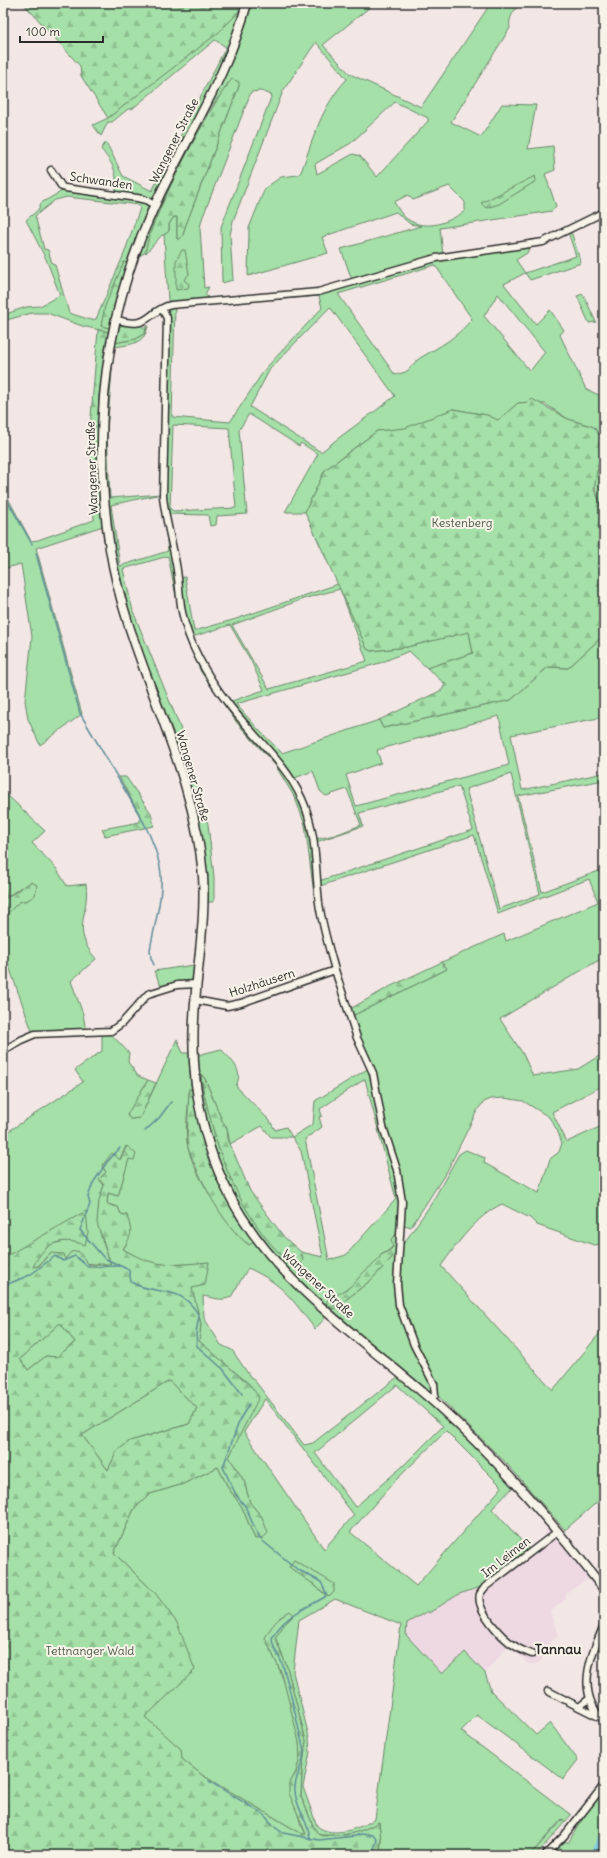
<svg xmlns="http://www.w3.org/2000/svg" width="607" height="1858" font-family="Delius,sans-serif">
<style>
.built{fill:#eed9e3}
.grass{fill:#a4e0a7;stroke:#688669;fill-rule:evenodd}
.forest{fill:url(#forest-firs);stroke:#688669;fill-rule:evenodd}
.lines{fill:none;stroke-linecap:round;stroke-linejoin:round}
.stream{stroke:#5f8c99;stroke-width:1.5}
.river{stroke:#82cce3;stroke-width:10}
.minor-casing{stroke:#2b2b2b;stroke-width:9}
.major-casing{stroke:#2b2b2b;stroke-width:11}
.minor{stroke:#f7f3e8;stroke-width:6}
.major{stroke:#f7f3e8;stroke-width:8}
.labels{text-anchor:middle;stroke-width:4;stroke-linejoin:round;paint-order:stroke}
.street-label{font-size:12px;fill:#2b2b2b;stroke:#f7f3e8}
.park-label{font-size:12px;fill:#49584a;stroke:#f7f3e8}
.quarter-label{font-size:14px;font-weight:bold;fill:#2b2b2b;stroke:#f7f3e8}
</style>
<defs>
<pattern id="forest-firs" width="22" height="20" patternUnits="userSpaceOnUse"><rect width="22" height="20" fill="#a4e0a7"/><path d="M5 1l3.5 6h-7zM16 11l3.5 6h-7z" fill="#8dc090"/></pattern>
</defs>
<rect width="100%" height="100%" fill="#f3e7e6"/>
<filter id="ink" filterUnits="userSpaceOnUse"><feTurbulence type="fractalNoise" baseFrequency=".025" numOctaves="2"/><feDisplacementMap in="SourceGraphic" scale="8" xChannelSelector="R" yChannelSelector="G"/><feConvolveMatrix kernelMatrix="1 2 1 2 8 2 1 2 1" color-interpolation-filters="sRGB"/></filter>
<g filter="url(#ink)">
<path class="built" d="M547,1526L590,1577L566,1594V1599L550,1612L559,1635L542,1650L543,1657L541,1661L537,1664H528L509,1645L485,1673L465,1653L442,1674L406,1636L407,1623L428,1611L430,1613L459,1594L479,1587L543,1540Z"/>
<path class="grass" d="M242,3H244C226,72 187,136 155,199L116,194C117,171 115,167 101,149L106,142L123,176L152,191L226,47L215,40L132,109H128L112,122H108L101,136L93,125L108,118L238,13Z
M250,3H375L323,45L350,74L421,107L491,3H520C514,11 508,18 510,28L451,122L481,137L502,104L536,105L528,149L553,146L555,170L545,174L556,206L552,211L440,228L443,255L352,280L341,249L421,226L410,224L396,212L322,237L328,253L248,276L249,228L265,188L281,177L298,175L301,172C314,137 321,107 347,79L316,42L283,91L233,221L230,235L233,280L222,283L221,227L272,95L261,91L251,92L202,219L200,228L204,288L209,287L205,294L211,300L170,303L168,300L164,235L169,231V224L174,217H177V239L183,235L185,227L239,86L228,83C224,92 217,98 212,106C200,126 144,235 146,252L136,258C170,171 226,93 250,3ZM395,102L428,118V121L377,177L360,156L353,154L317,174L315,164L351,143ZM535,177L536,181L482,203ZM449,186L465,202V211C449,222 427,232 407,219C401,215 398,208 394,202L408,195L413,200Z
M64,190L141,200L148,207L127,263L124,262L101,326L110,328L109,332L82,326L47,313H32L3,321V315L26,307L40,306L60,295L46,259L26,220L38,210L41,203ZM67,197L139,205L140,208L124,254L96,319L91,320L69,313L55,265L52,263L48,250L44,249L35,216L55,200Z
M571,231L581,263L530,280L525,273L504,284L536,324L550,310L564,330L560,335L586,389L603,397L604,395V442L594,427L568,419L545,404L518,403L498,421L487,415L453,409L405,429L377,431L325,470L305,512H285L318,454L301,443L299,446L249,414L239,430L247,514L217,516L216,525L210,526L208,515L166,514L165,496L168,308L175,306L172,417L230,422L265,369L322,308L319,296L272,300V298L324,292L424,262L530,246L527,253L516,260L525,273L576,256L568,232ZM435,265L472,319C455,339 442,345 420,358C414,362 411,368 407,371C404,373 398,374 395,375L338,294ZM498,294L545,352L530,371L484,316ZM330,307L395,396C371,415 345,432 321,452L250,407L270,369ZM173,425L229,428L236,508L173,511L170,508Z
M583,294L596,322L589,323L577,296Z
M148,325C146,344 129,345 114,347L107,431L110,498L161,494L111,505L120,566L168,551L165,524C167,534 171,545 173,556C178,583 178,613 189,639C202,668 219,697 240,721C247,729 256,736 263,744C280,761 296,786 304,808C316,837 316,872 318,903L315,902L305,825L295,798L275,765L237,723L201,672L183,631L168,556L123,569L133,611L180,727L208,824L214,877V902H208C206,873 204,844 198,815C182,739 144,669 124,595C106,530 101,463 106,397C108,379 112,361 114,343L136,339L145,333Z
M97,461L103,526L36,548L82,714L40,745L28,719L25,701L32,637L21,564L3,569V489L31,541L38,540L94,520L91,468Z
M601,463L604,465V509C594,490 591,484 601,463Z
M185,577L194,631L236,619L338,584L367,649L371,651L407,647L469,631L473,653L427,668L409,651L380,663L236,704L258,729L282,753L379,720L383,728L511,700L548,667L568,668L604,635V717L511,735L522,790L604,773V780L518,796L542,892L604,869V957L500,1019L523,1054L533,1076L578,1069L604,1053V1085L552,1112L567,1142L604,1125V1244L594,1245L537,1225L530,1218L502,1204C476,1216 457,1244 441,1266L553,1390L604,1328V1496L565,1530L508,1465L437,1395L413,1339L399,1295L402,1246L431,1204L459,1154L466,1150L485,1158L484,1163L539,1193L550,1159L559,1152L562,1143L557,1130L549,1117L523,1101L504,1098L491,1099L484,1102L478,1109L447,1171L411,1227L404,1225L402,1185L386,1133L376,1075L359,1038L352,1016L447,969L442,962L504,934L506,941L598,902L589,879L498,914L474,835L320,886L319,881L473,830L459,786L359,813L363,826L316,842V839L335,835L361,825L347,789L326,796L320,791L313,771L292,779L229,702L264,690L251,661L230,625L192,637L185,613L179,578ZM340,589L367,661L269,689L232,625L306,598ZM499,716L509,765L356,806L346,775L381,763L377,750ZM511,774L540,894L499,909L466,789Z
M3,791L45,831L32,843L56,868L67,886L86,884C90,915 70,929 96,959L71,981L83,1014L86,1031L50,1030L22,1038L32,1031L3,950V918L19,902L28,900L21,887L7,897L3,887Z
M194,965L192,985L162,988L154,971Z
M111,1034L129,1053L128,1062L138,1076L148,1080L127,1115L130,1119L140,1118L177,1039L183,1053H190L193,1090L189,1089C189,1106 185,1124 187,1141C190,1172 226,1220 247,1243L255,1241L327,1316L315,1329C292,1299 283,1284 248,1268L231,1297C222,1302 212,1297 203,1296L204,1318L221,1345L232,1350L251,1378L255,1381L304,1445L313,1443L399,1376L451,1422L514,1486L492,1509L530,1550L481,1587L459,1594L429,1613L428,1611L407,1623L406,1635L442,1674L465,1652L485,1673L491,1691L536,1735L550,1723L578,1760L563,1779L477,1715L461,1731L571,1815L565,1822L562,1819L530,1855H380L381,1840L379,1822C356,1835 345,1836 319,1835L314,1828L301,1796L302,1771L306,1741L287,1667L275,1637L284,1625L294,1615L280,1617L270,1650C283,1670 301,1733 300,1756C299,1766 295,1775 289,1784L301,1825L306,1834H302L202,1775L182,1759L145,1717L156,1594L114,1553L134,1509L150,1494L183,1484L218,1467L229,1489L242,1507L255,1539L262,1517L250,1503L244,1481L229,1457L241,1430L251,1386L199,1341L201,1324L191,1288L208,1263L167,1265L144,1261L123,1249L126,1245L121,1214L118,1207L107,1204L108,1193L118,1196L129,1158L126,1146L119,1161L102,1166L106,1172L100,1180L104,1185C93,1217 99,1234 111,1264C88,1265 72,1262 50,1253L38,1266L32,1267L39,1254L51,1244L71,1240L88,1232L3,1258V1135L83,1082L75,1070L102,1051V1035ZM397,1385L443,1426L403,1466L355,1507L315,1453ZM265,1399L354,1515L324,1549L244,1432ZM446,1431L502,1487L416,1586L350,1532L393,1483ZM294,1560L312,1572L328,1597L313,1584ZM335,1599L401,1625L375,1819C361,1828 332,1839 317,1826L303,1787L310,1752L309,1737L293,1672L299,1620Z
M221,1049C232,1061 244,1070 236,1086L270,1121L275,1130L286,1127L292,1137L313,1124L315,1101L369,1068C380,1109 409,1193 399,1232C397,1243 391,1250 381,1255L378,1263L361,1275L357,1282L338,1295L334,1309L371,1280L398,1251L397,1305L434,1388L432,1395C314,1296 205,1225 198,1055ZM202,1075L205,1079L223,1123L227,1128L230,1144L262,1126L271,1137H292L301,1151L323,1257L301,1252L303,1259L294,1267C260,1238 235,1193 220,1152C215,1138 212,1124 208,1110C205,1099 202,1086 202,1075ZM365,1079L396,1199L346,1255L329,1260L305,1139L322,1127L319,1117L322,1116L320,1109Z
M60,1323L75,1342L57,1357L46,1356L28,1370L20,1359Z
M169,1381L197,1408L189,1424L130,1441L117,1451L108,1470L82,1435Z
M604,1790V1832L591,1855H550L566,1841L568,1843L584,1816Z"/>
<path class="forest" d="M23,3H242L238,13L218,33L108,118L81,76L80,66Z
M232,79L239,82V86L185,227L183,235L180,239H177V217H174L169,224V231L164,235H162L146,253C143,231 214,98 232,79Z
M535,176L536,181L499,204L486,208L481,203Z
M182,250H185L189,274L184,280L189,284L188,288L176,290V261Z
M124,262L127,263L110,328L101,326L105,306Z
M142,323L143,328L146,326L145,333L136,339L114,343L120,326Z
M98,330L109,332L99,395L97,461L91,468L89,441Z
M532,399L568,419L594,427L604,442V465L600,463L597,471L594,490L604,509V635L568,668L548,667L511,700L383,728L379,720L442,690L445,684L427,668L473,653L469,632L407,647L371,651L367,649L305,512L325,470L377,431L405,428L453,409L487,415L498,420L518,403L529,402Z
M119,777H126L151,813L154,826L105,836L102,829L140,822L139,813Z
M31,882L37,885L35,895L28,900L19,902L3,918V900Z
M442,962L447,969L352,1016L350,1009L389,987Z
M201,1074L205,1079L223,1123L227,1128L228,1139L250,1191L284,1237L301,1252L303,1258L301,1264L294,1267C259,1238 235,1194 220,1152C215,1138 212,1124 208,1110C205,1098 202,1087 201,1074Z
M148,1080L156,1083L140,1118L130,1119L127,1115Z
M189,1089L193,1090L204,1145L217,1175L255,1241L249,1245C222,1225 200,1179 188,1148L187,1140Z
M127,1146L136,1154L134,1160L129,1159L118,1196L108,1193L107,1204L118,1207L121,1214L127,1215C132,1234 133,1233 123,1249C156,1269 172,1265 209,1262L205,1285L192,1288L201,1324L199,1341L249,1384L259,1397L229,1457L244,1481L250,1503L262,1517L268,1533L263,1538L255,1539L242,1507L229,1489L218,1467L183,1484L150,1494L134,1509L114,1553L156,1594L177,1623L195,1670L145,1717L181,1749L182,1759L202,1775L302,1834H306L289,1793V1784L296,1773L300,1757L299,1742L282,1674L265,1638C271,1626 278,1618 290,1611L294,1615L284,1625L275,1638L287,1667L306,1741L302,1771L301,1796L314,1828L319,1835C345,1836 356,1835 379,1822L381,1840L380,1855H3V1258L86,1211L88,1232L85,1245C60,1236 44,1243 33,1267L39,1266L50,1253L64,1254L65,1259L71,1252L78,1251L89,1265L111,1264L97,1223L99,1200L104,1185L99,1179L106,1172L102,1166L112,1153L120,1160ZM60,1323L75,1342L57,1357L46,1356L28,1370L20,1359ZM169,1381L197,1408L189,1424L130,1441L117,1451L108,1470L82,1435Z
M399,1232L398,1251L371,1280L334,1309L326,1303L330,1296C344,1294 353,1285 361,1275C368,1267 376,1265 381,1255L389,1251L393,1247L391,1239Z
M294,1560C307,1569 321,1575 334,1584V1592L329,1597L313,1584L289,1567Z
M563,1819L565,1822L536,1855H530Z"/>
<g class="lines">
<path class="stream" d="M3,493L32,544
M36,553L80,713L144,823C151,837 157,852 160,867C165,891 154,926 150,950L151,958L154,965
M145,1131L159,1118L171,1102
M120,1148L107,1162L93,1183L88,1197L90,1204L80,1230L104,1258L129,1270L131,1282C155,1297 181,1282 199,1316L196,1333L197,1346L223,1369L242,1394
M3,1286L30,1275L55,1256L63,1261L75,1256L88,1267L119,1266
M249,1404L240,1419L223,1467L236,1495L245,1506L259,1538L297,1569L321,1582L326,1593L325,1597C304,1609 284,1616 272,1638C272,1649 280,1656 283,1666C291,1692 296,1719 303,1746C307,1761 294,1775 295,1790C295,1808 309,1821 310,1839
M209,1781L263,1814L276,1828L283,1833L319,1840L355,1836L361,1834L373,1835L377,1840L372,1855
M603,1839H604"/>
<path class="river" d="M595,1855L604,1836"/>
<defs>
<path id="minor" d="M51,170L62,187L65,188L137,198L146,200L154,205
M162,309L167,318L163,496C165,519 172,541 176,564C179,580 179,596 182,612C189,646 209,679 230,706C254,737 285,762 302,799C317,832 315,867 319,903C322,925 329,948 335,970L241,1003L227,1006L195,1000
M115,319C151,331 146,311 171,305L318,292L436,258L543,242L604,212
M335,970L357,1038L373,1073L383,1127L397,1170L402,1202L397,1284L399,1305L414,1345L434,1384L435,1395L431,1399
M3,1051L21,1040L35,1034L111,1031L122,1023L148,994L177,985L197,984
M604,1625C590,1658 575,1692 604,1721
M532,1654C527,1652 520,1650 515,1646C503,1639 475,1610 480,1594C481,1592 484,1589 485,1587L557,1532
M548,1691L579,1707L589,1699
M579,1707L597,1716
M545,1855L564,1836L604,1785"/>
<path id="major" d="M247,3C228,76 185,139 154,207C104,315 92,432 110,549C128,662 194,761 203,876C206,924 196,971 194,1019C190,1088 205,1158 242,1217C290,1293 369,1344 435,1403C498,1459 552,1523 604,1589"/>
</defs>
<use href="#minor" class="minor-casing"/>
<use href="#major" class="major-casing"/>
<use href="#minor" class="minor"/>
<use href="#major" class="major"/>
</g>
</g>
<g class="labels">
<g class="street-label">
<text transform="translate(174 141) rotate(-63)" y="4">Wangener Straße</text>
<text transform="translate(101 181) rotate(8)" y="4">Schwanden</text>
<text transform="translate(92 468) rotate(-92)" y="4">Wangener Straße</text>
<text transform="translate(193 776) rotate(74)" y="4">Wangener Straße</text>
<text transform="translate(262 983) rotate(-18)" y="4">Holzhäusern</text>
<text transform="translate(318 1284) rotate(43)" y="4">Wangener Straße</text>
<text transform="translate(506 1557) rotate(-38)" y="4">Im Leimen</text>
</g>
<g class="park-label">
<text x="462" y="527">Kestenberg</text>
<text x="90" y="1655">Tettnanger Wald</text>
</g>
<g class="quarter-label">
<text x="558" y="1654">Tannau</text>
</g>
</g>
<rect width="607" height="1858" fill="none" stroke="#f7f3e8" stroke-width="16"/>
<rect x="8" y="8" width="591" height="1842" fill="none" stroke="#2b2b2b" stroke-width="1.5" filter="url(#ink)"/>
<path d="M20 36v6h83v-6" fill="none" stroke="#2b2b2b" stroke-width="2"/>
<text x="26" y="36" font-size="12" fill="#2b2b2b" stroke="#f7f3e8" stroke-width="3" paint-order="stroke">100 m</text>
</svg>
